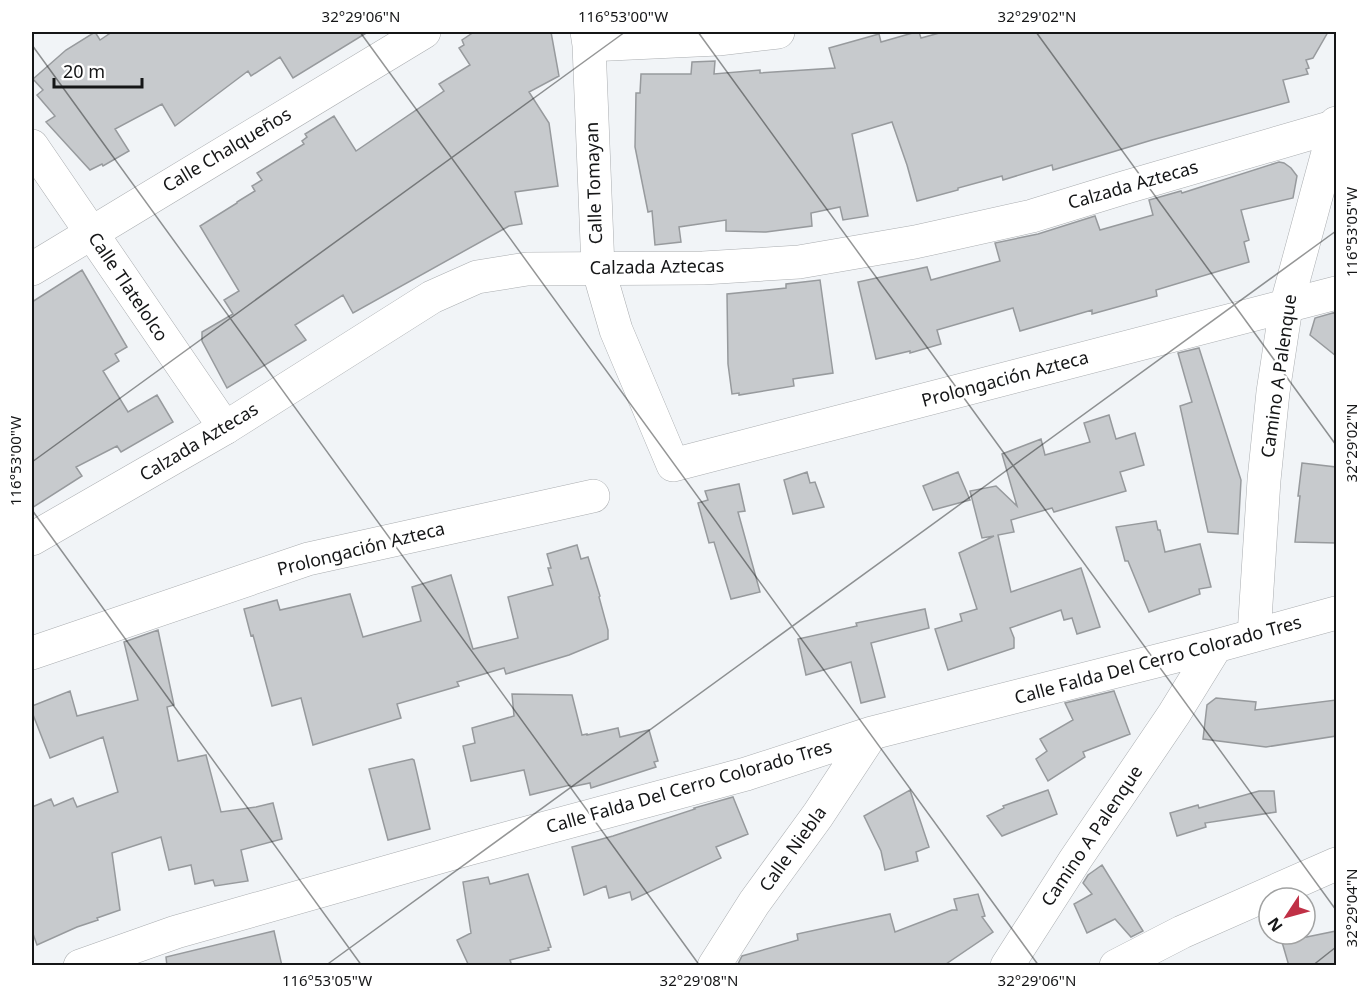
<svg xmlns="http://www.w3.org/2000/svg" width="1368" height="997" font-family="'Noto Sans',sans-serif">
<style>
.building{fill:#c7cacd;stroke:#979a9d;stroke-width:1.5}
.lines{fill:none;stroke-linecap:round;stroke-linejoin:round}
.minor-casing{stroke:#aaadb0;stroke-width:34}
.tertiary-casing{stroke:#aaadb0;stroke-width:34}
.minor{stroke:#fff;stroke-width:33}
.tertiary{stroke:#fff;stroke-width:33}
.ticks{fill:none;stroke:#151617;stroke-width:1.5;stroke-opacity:0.45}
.labels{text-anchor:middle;stroke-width:5;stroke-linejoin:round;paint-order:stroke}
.street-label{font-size:18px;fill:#151617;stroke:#fff}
.neatline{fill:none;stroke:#151617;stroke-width:2}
.ticks-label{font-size:15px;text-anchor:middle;fill:#151617}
</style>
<rect width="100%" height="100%" fill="#f1f4f7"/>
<path class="building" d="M95,32L100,40L112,32H368L293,78L280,57L251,76L248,71L175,126L162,104L115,129L129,151L103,166L102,164L90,170L46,122L55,116L37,95L43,90L33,79L66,50Z
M474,32H551L559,76L529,92L549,123L558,186L515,192L522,224L509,226L353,313L343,295L295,325L306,340L227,388L202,341V332L233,314L224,300L239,291L200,226L237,203V202L255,191L252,186L262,180L257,173L304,144L302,141L307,137L305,134L334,116L356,151L444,91L439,84L470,65L459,48L464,45L462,40Z
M916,32H919L921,38L943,32H1328L1313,58L1306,60L1309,68L1306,69L1308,74L1283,80L1289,102L1152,140L1053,170L1052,165L1003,180L1002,176L958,188V190L917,201L907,165L892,122L852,134L868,216L843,220L840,207L811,213L812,226L766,232L726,231V220L679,227L681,242L655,245L652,211L648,212L635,147L636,93H640L641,74H691L692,62L715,61L714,74L760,70V73L835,68L829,48L879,34L881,42Z
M1279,162L1284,163L1291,168L1297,176L1293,198L1241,210L1249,240L1244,242L1249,262L1156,290L1157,296L1092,314V310L1020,331L1013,308L937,330L941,344L910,353V351L876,359L858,282L927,267L931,280L1000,261L995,243L1038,234L1095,216L1100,230L1153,215L1149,200L1181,191L1182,193Z
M82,270L127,347L115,354L119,361L103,371L128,412L157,395L173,422L121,452L117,446L76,467L82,476L32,508V302Z
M820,280L833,373L793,379L794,386L739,395V393L732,394L728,364L727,294L786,288V284Z
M1336,312V356L1310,335L1315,318Z
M1199,348L1241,480L1238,534L1208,532L1180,406L1192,402L1178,353Z
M1109,415L1116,439L1135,433L1144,465L1120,472L1126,491L1054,512L1052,508L1011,520L1014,532L998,535L1011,592L1081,568L1100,627L1077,634L1072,618L1064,620L1061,610L1010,628L1014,638V648L948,670L935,629L962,621L960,614L977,609L959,553L994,536L982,538L970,491L996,486L1017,506L1002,454L1041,439L1045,455L1090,442L1084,423Z
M1302,463L1336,467V543L1295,542L1300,496H1298Z
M807,472L810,483L815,482L824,507L793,514L784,480Z
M958,472L970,500L933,510L923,486Z
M739,484L745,511L738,512L760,592L731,599L714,542L709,543L698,503L708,500L705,491Z
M1156,521L1158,530H1160L1165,552L1200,544L1211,587L1199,589L1200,594L1149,612L1128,561H1125L1116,527Z
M577,545L581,559L588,557L600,596L599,597L608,630V639L569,655L506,674L504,668L457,682L459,686L397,704L401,718L313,745L301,698L272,706L253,635L251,636L244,609L277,600L280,610L350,594L363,637L421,621L412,587L451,575L473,649L518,638L508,597L553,585L548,568H551L547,554Z
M925,609L929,628L871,643L885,697L861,703L851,662L806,675L798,639L857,626L856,623Z
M158,630L174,705L167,707L178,761L206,755L221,812L256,807L273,803L282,839L241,850L248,881L215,886L213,880L195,884L191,865L169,870L161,837L112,853L120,910L97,918L98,920L77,927L37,945L32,931V807L51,799L54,806L73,798L77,807L118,792L103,737L50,758L32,712V706L70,691L77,716L138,700L124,642Z
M1114,691L1130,734L1083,752L1085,757L1048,781L1036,759L1047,751L1040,739L1073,720L1065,703Z
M512,694L572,695L582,735L587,734V735L618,728L620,737L649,730L658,761L654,762L656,767L591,788L590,783L571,787L570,785L530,795L524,770L471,781L463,746L475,743L472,728L514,716Z
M1216,698L1256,702L1255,710L1336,700V736L1266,747L1203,739L1207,705Z
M412,759L414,760L430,829L388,840L369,769Z
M910,790L929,847L916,852L918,861L885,870L881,851L864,816Z
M1048,790L1057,814L1002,836L987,816L1004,808L1003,806Z
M1259,791H1274L1276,812L1205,823L1206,827L1177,836L1170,813L1198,805L1199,808Z
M733,797L748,834L716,847L721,858L632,900L630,892L609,898L606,886L584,895L572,847L613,836L695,809L694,808Z
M1102,865L1143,931L1131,937L1115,919L1087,933L1074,904L1092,894L1083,883L1088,875Z
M528,874L551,947L548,948L549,950L510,960L512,966H469L457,940L471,933L463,882L488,877L490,884Z
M978,894L985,916L982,917L993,932L943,966H737L742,956L798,940L797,934L890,914L895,932L952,910H957L954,899Z
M274,931L282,966H167L166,957Z
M1336,931V966H1289L1282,942Z"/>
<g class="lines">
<defs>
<path id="minor" d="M587,32L589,45L598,268L616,330L673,465L1336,293
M589,45L718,39L778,32
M32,146L225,428
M32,269L424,32
M1254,635L1264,480L1273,392L1286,307L1336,123
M32,653L308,559L593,496
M80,966L176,932L468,849L746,774L872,733L1216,646L1336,613
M714,966L754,903L818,815L872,733
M1007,966L1075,860L1174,714L1216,646
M1116,966L1182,932L1336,864"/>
<path id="tertiary" d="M32,539L225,428L432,297L477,277L527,269L703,268L799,262L915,242L1032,216L1123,188L1336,126"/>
</defs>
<use href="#minor" class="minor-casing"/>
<use href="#tertiary" class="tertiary-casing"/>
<use href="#minor" class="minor"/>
<use href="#tertiary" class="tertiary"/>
</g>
<path class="ticks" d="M360,32L1039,966M698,32L1336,910M1036,32L1336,445M32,45L700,966M32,462L625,32M32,510L362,966M325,966L1336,231M1312,966L1336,947"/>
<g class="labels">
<g class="street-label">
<text transform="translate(227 150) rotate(-31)" y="6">Calle Chalqueños</text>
<text transform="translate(594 183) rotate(-92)" y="6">Calle Tomayan</text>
<text transform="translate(1133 185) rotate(-16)" y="6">Calzada Aztecas</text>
<text transform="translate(657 267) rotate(-1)" y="6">Calzada Aztecas</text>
<text transform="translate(128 287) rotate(56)" y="6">Calle Tlatelolco</text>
<text transform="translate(1279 376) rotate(-82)" y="6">Camino A Palenque</text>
<text transform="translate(1005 379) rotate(-15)" y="6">Prolongación Azteca</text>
<text transform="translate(199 442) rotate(-31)" y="6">Calzada Aztecas</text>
<text transform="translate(361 549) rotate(-14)" y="6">Prolongación Azteca</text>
<text transform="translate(1158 660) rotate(-15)" y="6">Calle Falda Del Cerro Colorado Tres</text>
<text transform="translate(689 787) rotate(-16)" y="6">Calle Falda Del Cerro Colorado Tres</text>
<text transform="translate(1092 836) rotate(-56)" y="6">Camino A Palenque</text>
<text transform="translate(793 849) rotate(-54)" y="6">Calle Niebla</text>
</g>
</g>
<rect width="1368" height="997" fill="none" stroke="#ffffff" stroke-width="66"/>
<g transform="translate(1287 916) rotate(234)"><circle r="28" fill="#ffffff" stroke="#a1a2a2" stroke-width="1.5"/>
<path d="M0-4.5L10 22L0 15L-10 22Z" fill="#c03046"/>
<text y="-9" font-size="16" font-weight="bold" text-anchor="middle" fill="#151617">N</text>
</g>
<path d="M54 78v9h88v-9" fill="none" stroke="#151617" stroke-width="3"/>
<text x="63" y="78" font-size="18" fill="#151617" stroke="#ffffff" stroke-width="4.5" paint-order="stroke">20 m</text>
<rect x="33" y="33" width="1302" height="931" class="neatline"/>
<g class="ticks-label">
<text x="361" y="22">32°29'06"N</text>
<text x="623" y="22">116°53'00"W</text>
<text x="1037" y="22">32°29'02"N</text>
<text transform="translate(1352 232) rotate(-90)" y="5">116°53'05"W</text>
<text transform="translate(1352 443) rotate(-90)" y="5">32°29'02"N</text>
<text transform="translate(16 461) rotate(-90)" y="5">116°53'00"W</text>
<text transform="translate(1352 908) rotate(-90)" y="5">32°29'04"N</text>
<text x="327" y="986">116°53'05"W</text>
<text x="699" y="986">32°29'08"N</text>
<text x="1037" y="986">32°29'06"N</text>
</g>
</svg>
